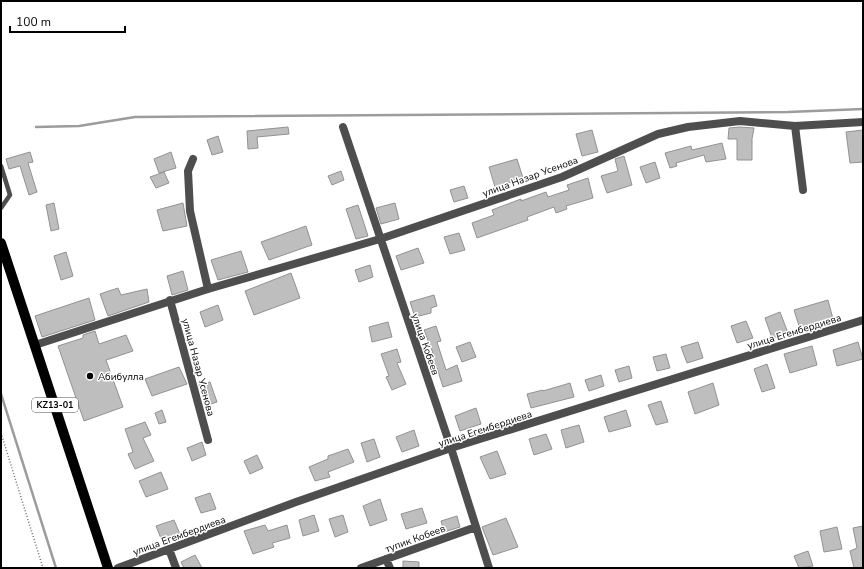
<svg xmlns="http://www.w3.org/2000/svg" width="864" height="569" font-family="'Nunito Sans',sans-serif">
<style>
.lines{fill:none;stroke-linecap:round;stroke-linejoin:round}
.stream{stroke:#9c9c9c;stroke-width:2.5}
.building{fill:#bebebe;stroke:#929292}
.path{stroke:#707070;stroke-width:1.5;stroke-dasharray:1 2;stroke-linecap:butt}
.service{stroke:#4e4e4e;stroke-width:4.5}
.minor{stroke:#4e4e4e;stroke-width:8}
.primary{stroke:#000;stroke-width:10}
.poi-dot{fill:#000;stroke:#fff;stroke-width:1.5}
.labels{text-anchor:middle;stroke-width:3;stroke-linejoin:round;paint-order:stroke}
.shield{fill:#fff;stroke:#4c4c4c;stroke-width:1}
.shield-label{font-size:9px;font-weight:bold;fill:#000}
.street-label{font-size:10px;fill:#000;stroke:#fff}
.poi-label{font-size:10px;fill:#000;stroke:#fff;text-anchor:start}
</style>
<rect width="100%" height="100%" fill="#fff"/>
<g class="lines">
<path class="stream" d="M36,127L79,126L135,117L788,112L863,109
M1,394L56,568"/>
</g>
<path class="building" d="M288,127L289,134L257,137L258,148L248,149L247,131Z
M740,127L754,128L752,139V160H737V139H728L729,128Z
M592,130L598,152L582,156L576,134Z
M863,130V162L850,163L846,132Z
M218,136L223,152L212,155L207,140Z
M722,143L726,159L706,162L704,155L676,163L677,166L670,168L665,153L691,146L692,150Z
M30,152L33,162L28,163L37,192L29,195L20,166L9,169L6,159Z
M171,152L176,168L159,173L154,159Z
M624,156L632,185L607,193L601,176L618,171L615,159Z
M517,159L523,178L495,187L489,167Z
M655,162L660,178L646,183L640,167Z
M341,171L344,180L332,185L328,176Z
M164,172L169,183L156,188L150,177Z
M588,178L593,198L566,206L567,209L556,213L554,207L527,217L528,220L477,238L472,223L494,215L492,210L521,199V201L546,192L548,197L569,190L567,185Z
M464,186L468,198L454,202L450,190Z
M54,203L59,229L51,231L46,205Z
M183,203L187,226L163,231L157,210Z
M395,203L399,219L381,224L376,208Z
M358,205L368,236L356,239L346,209Z
M306,226L312,245L269,260L261,242Z
M459,233L465,250L450,254L444,237Z
M418,248L424,263L401,270L396,256Z
M241,251L248,272L218,280L211,260Z
M66,252L73,276L61,280L54,256Z
M370,265L373,277L359,282L355,270Z
M183,271L188,290L172,295L167,276Z
M291,273L300,298L254,315L245,291Z
M118,288L121,295L147,289L149,302L108,316L100,294Z
M434,295L437,306L431,308V313L415,317L410,302Z
M89,298L95,320L42,337L35,316Z
M828,300L833,319L800,329L794,310Z
M218,305L223,320L205,327L200,312Z
M780,312L788,333L772,338L765,318Z
M746,321L753,338L737,343L731,326Z
M388,322L392,337L372,342L369,327Z
M436,326L441,341L437,342L446,370L457,365L462,381L443,387L437,368L431,370L426,355L433,353L424,330Z
M95,331L99,344L126,335L133,351L106,360L123,407L84,421L58,346L83,338V335Z
M470,342L476,357L462,362L456,347Z
M698,342L703,358L687,363L681,347Z
M858,342L863,359L837,366L833,350Z
M812,346L817,365L790,373L784,354Z
M397,349L401,362L397,363L406,384L392,390L386,377L389,376L381,354Z
M666,354L670,368L657,371L653,357Z
M767,364L775,388L762,392L754,369Z
M629,366L632,378L619,382L615,370Z
M179,367L187,384L152,396L145,379Z
M601,375L604,386L589,391L585,380Z
M210,382L217,402L205,406L199,385Z
M570,383L574,397L531,408L527,394L543,390V391Z
M713,383L719,405L695,414L688,392Z
M661,401L668,422L656,425L648,405Z
M476,408L481,424L460,431L455,416Z
M162,410L166,422L159,424L155,413Z
M626,410L631,426L609,432L604,417Z
M145,422L151,435L143,438L154,461L135,469L128,454L133,452L125,429Z
M579,425L584,442L566,448L561,430Z
M414,430L419,446L402,452L396,437Z
M546,434L552,449L534,455L529,439Z
M374,439L380,457L367,462L361,443Z
M202,442L206,455L192,461L187,448Z
M348,449L354,462L328,472L330,477L315,481L309,467L328,459V456Z
M497,451L506,474L490,479L480,457Z
M257,455L263,468L250,474L244,461Z
M161,472L168,489L146,497L139,481Z
M210,493L216,509L201,513L195,498Z
M380,499L387,520L370,526L363,506Z
M422,508L427,523L406,529L401,514Z
M314,515L319,531L303,536L299,520Z
M343,515L348,532L335,537L329,519Z
M457,516L460,527L444,532L441,521Z
M506,518L518,547L493,555L482,527Z
M174,520L180,534L162,541L156,526Z
M265,525L268,531L287,525L290,538L272,543L274,547L253,554L244,531Z
M863,526V567L854,568L850,551L857,548L853,528Z
M837,527L842,549L824,552L820,531Z
M808,551L813,566L799,568L794,556Z
M195,555L202,568H184L181,562Z
M403,561L419,562V568H403Z"/>
<g class="lines">
<path class="path" d="M1,433L43,568"/>
<path class="service" d="M1,166L10,195L1,208"/>
<path class="minor" d="M795,126L803,190
M343,127L451,448L489,568
M193,159L188,171L190,211L208,289
M170,300L208,440
M35,345L208,289L380,239L562,177L658,134L688,127L740,121L795,126L863,122
M169,549L176,568
M386,559L390,568
M118,568L296,502L451,448L863,320
M361,568L476,527"/>
<path class="primary" d="M1,243L108,568"/>
</g>
<circle class="poi-dot" cx="90" cy="376" r="4"/>
<g class="labels">
<rect class="shield" x="32" y="398" width="46" height="14" rx="3"/>
<g class="shield-label">
<text x="55" y="408">KZ13-01</text>
</g>
<g class="street-label">
<text transform="translate(530 176) rotate(-20)" y="4">улица Назар Усенова</text>
<text transform="translate(794 331) rotate(-17)" y="4">улица Егембердиева</text>
<text transform="translate(426 344) rotate(71)" y="4">улица Кобеев</text>
<text transform="translate(199 367) rotate(75)" y="4">улица Назар Усенова</text>
<text transform="translate(485 428) rotate(-18)" y="4">улица Егембердиева</text>
<text transform="translate(179 535) rotate(-20)" y="4">улица Егембердиева</text>
<text transform="translate(415 538) rotate(-20)" y="4">тупик Кобеев</text>
</g>
<g class="poi-label">
<text x="98" y="380">Абибулла</text>
</g>
</g>
<rect width="864" height="569" fill="none" stroke="#000000" stroke-width="4"/>
<path d="M10 26v6h115v-6" fill="none" stroke="#000000" stroke-width="2"/>
<text x="16" y="26" font-size="12" fill="#000000" stroke="#ffffff" stroke-width="3" paint-order="stroke">100 m</text>
</svg>
